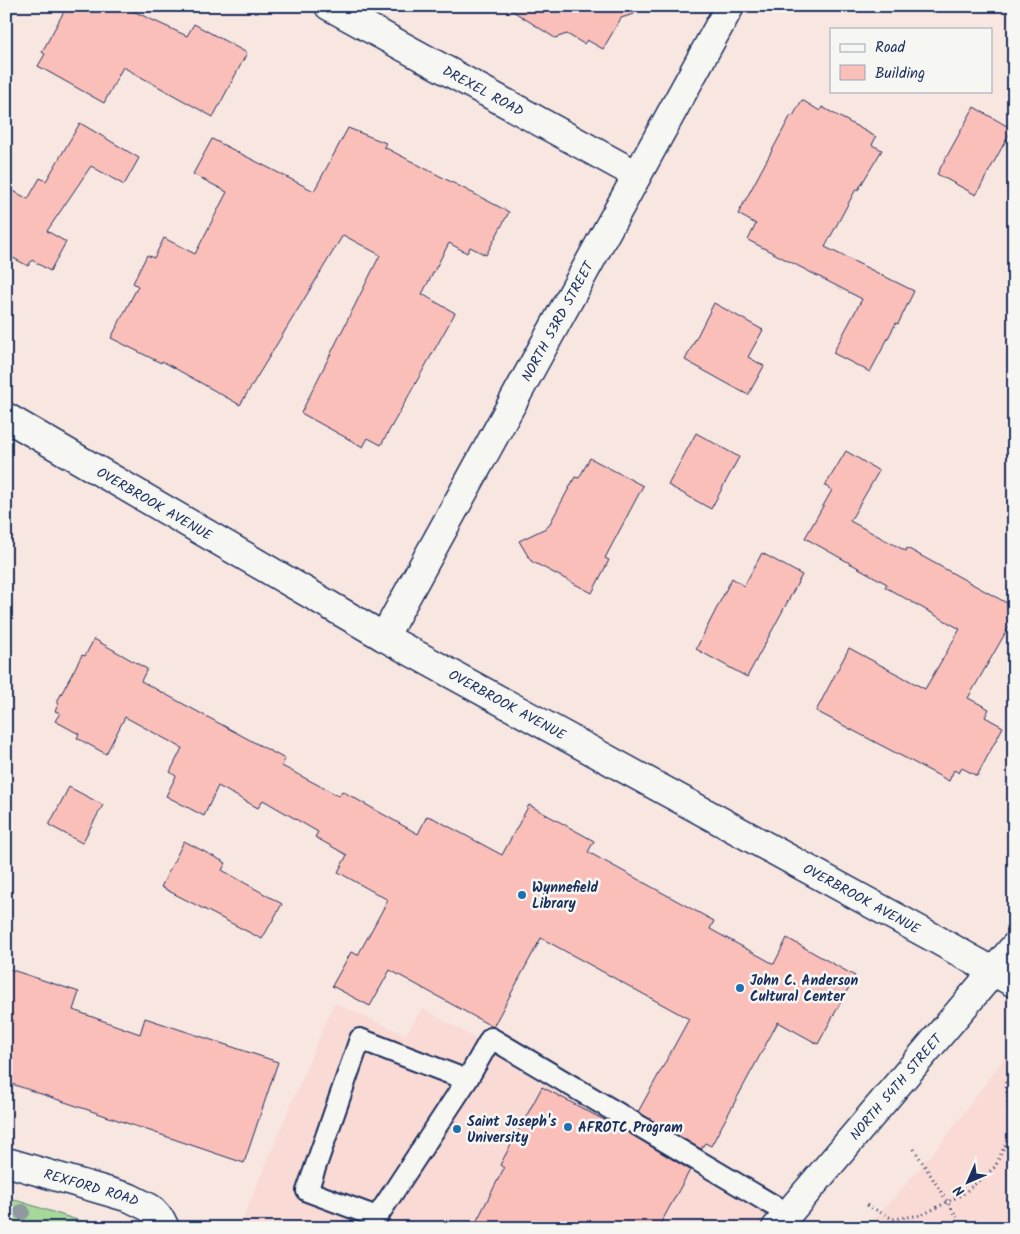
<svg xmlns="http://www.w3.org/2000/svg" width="1020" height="1234" font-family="Kalam,sans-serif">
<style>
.built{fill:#f9dad5}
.green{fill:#a6d899;stroke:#60847c}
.building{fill:#fbbfba;stroke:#1b2f5e}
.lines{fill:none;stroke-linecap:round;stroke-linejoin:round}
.service-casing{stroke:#1b2f5e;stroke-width:24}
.minor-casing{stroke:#1b2f5e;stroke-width:31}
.tertiary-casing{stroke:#1b2f5e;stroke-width:31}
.path{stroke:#1b2f5e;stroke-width:3;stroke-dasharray:1 4;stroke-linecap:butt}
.service{stroke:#f6f6f2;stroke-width:20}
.minor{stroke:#f6f6f2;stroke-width:28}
.tertiary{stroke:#f6f6f2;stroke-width:28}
.tree{fill:#9298a1}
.poi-dot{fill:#1f6fb2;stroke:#f6f6f2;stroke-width:2}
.labels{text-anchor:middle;stroke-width:5;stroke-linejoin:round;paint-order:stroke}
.street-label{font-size:14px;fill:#1b2f5e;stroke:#f6f6f2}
.poi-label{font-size:14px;font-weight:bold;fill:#1b2f5e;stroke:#f6f6f2;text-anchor:start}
</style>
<rect width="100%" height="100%" fill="#f8e6e1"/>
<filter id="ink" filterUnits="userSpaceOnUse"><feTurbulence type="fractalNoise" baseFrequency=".02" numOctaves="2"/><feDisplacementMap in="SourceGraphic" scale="10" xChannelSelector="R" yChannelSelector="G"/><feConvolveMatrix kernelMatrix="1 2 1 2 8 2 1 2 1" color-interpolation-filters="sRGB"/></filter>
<g filter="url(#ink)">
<path class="built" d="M334,1003L406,1035L422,1008L805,1228H250L241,1223Z
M1014,1045V1228H867L941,1144Z"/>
<path class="green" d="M15,1200L25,1203L102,1228H6V1202Z"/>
<path class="building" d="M67,6H122L187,36L194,24L247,53L213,117L123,67L104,103L38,66L45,54L42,52Z
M505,6H632L634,14L621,18L603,49L587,40L584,44L567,34L555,38Z
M802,100L820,111L822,107L876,137L872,145L882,150L858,190L856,189L825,247L914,291L898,324L896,323L870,372L833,353L862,299L748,240L756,224L738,214L791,115L793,116Z
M974,107L1012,129L976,195L937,174Z
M80,123L139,158L124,185L91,166L47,231L66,242L50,271L32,260L28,266L6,254V187L28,199L40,178L46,181Z
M348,128L386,143L384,147L509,212L486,255L470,247L467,253L449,243L422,294L455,313L381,445L368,438L363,447L301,413L380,255L343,235L240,405L162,361L161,363L111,338L138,286L133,283L147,255L154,258L164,238L195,254L227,192L193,174L212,139L314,191Z
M714,303L763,330L748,357L764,366L748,395L685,360Z
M696,433L739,457L711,509L668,485Z
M846,451L879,471L850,521L906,551L907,548L1014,607V618L968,698L989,709L985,717L1003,727L977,776L962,768L959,773L954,770L949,781L816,711L849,648L925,689L960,629L885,587L887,584L805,538L832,490L825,486Z
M590,458L643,486L605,558L609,560L592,593L531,561L519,541L548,527L575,477L579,478Z
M762,553L802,575L747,677L696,649L732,578L744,586Z
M94,639L147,669L141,681L285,759L282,766L339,796L342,791L418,834L427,816L433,818L502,855L529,805L594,841L588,852L714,921L710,929L774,964L787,938L855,976L818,1044L778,1022L711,1146L705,1143L701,1149L638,1112L689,1019L541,938L493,1027L390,970L370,1006L332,986L351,952L358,955L388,900L338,872L347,855L315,837L318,832L263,800L258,808L218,786L204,816L166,796L176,776L170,772L182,748L125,717L106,754L77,738L79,734L55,721L60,713L55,711L59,703L57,702L82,655L85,656Z
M69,787L103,805L82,843L49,825Z
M184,841L226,863L222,870L282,904L262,939L161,887Z
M6,968L79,992L73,1010L140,1034L145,1018L278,1062L244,1163L6,1082Z
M542,1087L627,1132L690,1170L658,1228H473L504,1168L500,1165Z"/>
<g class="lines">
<defs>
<path id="service" d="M467,1080L360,1039L307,1191L377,1217L467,1080L491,1038L788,1214"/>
<g id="minor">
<path id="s1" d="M329,6L637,175"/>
<path id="s2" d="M384,637L730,6"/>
<path id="s3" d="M6,1163H10L130,1198L150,1208L161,1220L165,1228"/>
</g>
<g id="tertiary">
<path id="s4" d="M6,417L384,637L934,938L1014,983"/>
<path id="s5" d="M776,1228L1014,947"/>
</g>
</defs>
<use href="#service" class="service-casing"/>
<use href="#minor" class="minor-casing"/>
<use href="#tertiary" class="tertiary-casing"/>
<path class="path" d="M914,1149L957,1217
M867,1205L893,1219L922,1215L963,1194L995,1167L1012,1130L1005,1078"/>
<use href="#service" class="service"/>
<use href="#minor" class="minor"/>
<use href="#tertiary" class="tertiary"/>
</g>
<circle class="tree" cx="22" cy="1212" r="8"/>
</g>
<g class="poi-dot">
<circle cx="522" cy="895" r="5"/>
<circle cx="740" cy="988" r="5"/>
<circle cx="568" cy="1127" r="5"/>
<circle cx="457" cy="1129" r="5"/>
</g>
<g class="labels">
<g class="street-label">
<text dy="5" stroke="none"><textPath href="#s1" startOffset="176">DREXEL ROAD</textPath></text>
<text dy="5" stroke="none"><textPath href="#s2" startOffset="360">NORTH 53RD STREET</textPath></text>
<text dy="5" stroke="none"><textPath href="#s4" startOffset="172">OVERBROOK AVENUE</textPath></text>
<text dy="5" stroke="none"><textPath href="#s4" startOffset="578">OVERBROOK AVENUE</textPath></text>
<text dy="5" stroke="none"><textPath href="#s4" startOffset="982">OVERBROOK AVENUE</textPath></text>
<text dy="5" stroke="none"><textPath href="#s5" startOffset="185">NORTH 54TH STREET</textPath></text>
<text dy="5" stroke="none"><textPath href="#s3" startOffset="89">REXFORD ROAD</textPath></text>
</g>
<g class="poi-label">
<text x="532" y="892">Wynnefield<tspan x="532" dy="16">Library</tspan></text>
<text x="750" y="985">John C. Anderson<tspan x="750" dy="16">Cultural Center</tspan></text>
<text x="467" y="1126">Saint Joseph's<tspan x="467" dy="16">University</tspan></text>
<text x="578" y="1132">AFROTC Program</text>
</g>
</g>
<rect width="1020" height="1234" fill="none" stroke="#f6f6f2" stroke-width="25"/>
<rect x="12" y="12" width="995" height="1209" fill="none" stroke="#1b2f5e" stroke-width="2" filter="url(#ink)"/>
<rect x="830" y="28" width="162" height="65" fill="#f6f6f2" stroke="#9ea6b7"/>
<rect x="840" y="44" width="25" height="8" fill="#f6f6f2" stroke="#9ea6b7"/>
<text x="875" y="52" font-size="15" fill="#1b2f5e">Road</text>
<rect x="840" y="65" width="25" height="15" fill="#fbbfba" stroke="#9ea6b7"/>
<text x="875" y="78" font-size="15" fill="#1b2f5e">Building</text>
<g transform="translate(968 1182) rotate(225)" stroke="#f6f6f2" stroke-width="4" paint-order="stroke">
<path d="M0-4L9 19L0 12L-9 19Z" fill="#1b2f5e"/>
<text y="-8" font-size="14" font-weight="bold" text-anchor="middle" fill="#1b2f5e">N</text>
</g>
</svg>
